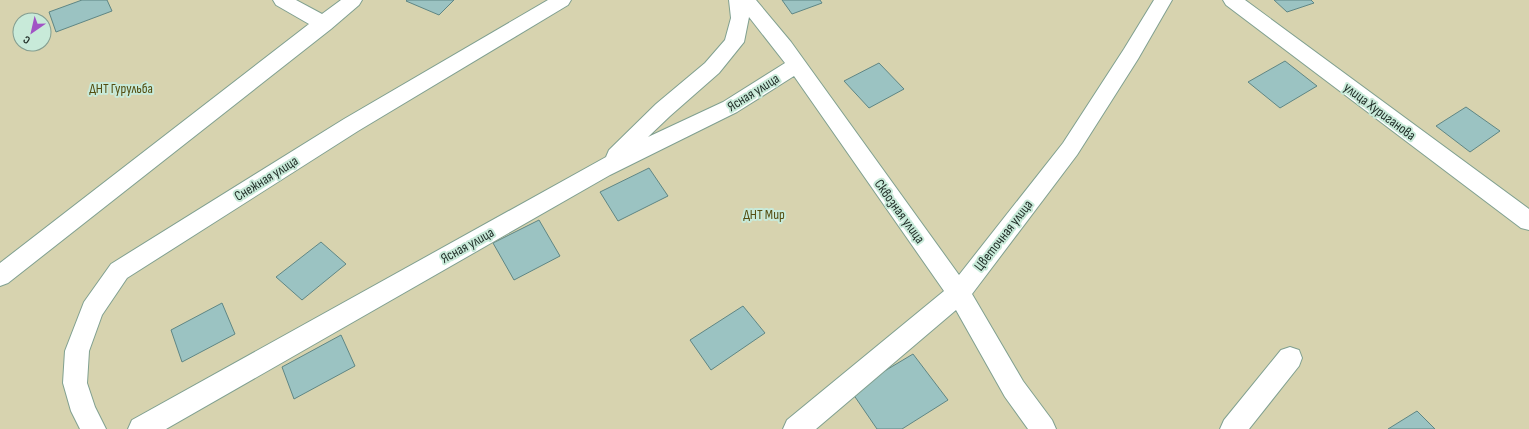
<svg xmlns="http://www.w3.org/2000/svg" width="1529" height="429" font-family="'Sofia Sans Condensed',sans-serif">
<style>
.green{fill:#d7d3af;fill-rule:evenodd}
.building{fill:#9bc3c2;stroke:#5f8684}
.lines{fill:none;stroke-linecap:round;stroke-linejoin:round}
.minor-casing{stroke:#80a090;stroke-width:2}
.minor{fill:#fff;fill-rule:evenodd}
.labels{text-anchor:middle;stroke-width:4;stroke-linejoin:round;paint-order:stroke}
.park-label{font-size:14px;fill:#534c0f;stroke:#c8ead9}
.street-label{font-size:14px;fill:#1e2b25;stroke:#c8ead9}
</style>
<rect width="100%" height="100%" fill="#c8ead9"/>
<path class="green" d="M0,0H1529V429H0ZM20,20H44V44H20Z"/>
<path class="building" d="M82,0H107L112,11L56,32L49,12Z
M407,0H454L439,15L406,1Z
M782,0H820L822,3L792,14Z
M1274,0H1311L1314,3L1287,12Z
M1285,61L1317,86L1280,108L1248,82Z
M879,63L904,89L869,108L844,81Z
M1466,107L1500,131L1470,152L1436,126Z
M649,168L668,196L618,221L600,192Z
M539,220L560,256L514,280L493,243Z
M321,242L346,264L302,300L276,277Z
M222,303L235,334L182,362L171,330Z
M743,306L765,333L711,370L690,340Z
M341,335L355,366L294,399L282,367Z
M913,354L948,400L902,429H877L851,391Z
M1417,411L1435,429H1388Z"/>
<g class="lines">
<defs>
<path id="minor" d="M273,0H296L322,14L341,0H362L359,5L331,29L8,283L0,286V263L309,24L276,5Z
M548,0H571L568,5L358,131L127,278L102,315L89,351L87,383L95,407L106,429H80L71,411L63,383L65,351L84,302L111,264L344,119Z
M729,0H756L791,42L959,275L1063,143L1124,49L1154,0H1172L1138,59L1077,155L972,294L1023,381L1052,420L1056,429H1028L1005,397L956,310L816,429H783L787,420L944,291L794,76L737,112L610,175L166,429H128L132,420L606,157L609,150L656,104L705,63L725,40L731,18ZM749,17L785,63L723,102L648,137L670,116L719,73L744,42Z
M1223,0H1245L1529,209V230L1521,228L1226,5Z
M1290,347L1299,350L1302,358L1299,366L1249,429H1220L1224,420L1281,350Z"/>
</defs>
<use href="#minor" class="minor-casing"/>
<use href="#minor" class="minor"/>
</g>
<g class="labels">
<g class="park-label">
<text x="121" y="93">ДНТ Гурульба</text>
<text x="764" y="219">ДНТ Мир</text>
</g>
<g class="street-label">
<text transform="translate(753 92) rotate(-32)" y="5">Ясная улица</text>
<text transform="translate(1380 111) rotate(37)" y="5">улица Хуриганова</text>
<text transform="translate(266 178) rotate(-32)" y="5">Снежная улица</text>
<text transform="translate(900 211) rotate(54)" y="5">Сквозная улица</text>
<text transform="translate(1003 235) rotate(-52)" y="5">Цветочная улица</text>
<text transform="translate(467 245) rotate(-29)" y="5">Ясная улица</text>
</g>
</g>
<g transform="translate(32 32) rotate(214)"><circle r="19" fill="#c8ead9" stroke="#849e91"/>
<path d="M0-3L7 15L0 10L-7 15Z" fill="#a153c5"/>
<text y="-6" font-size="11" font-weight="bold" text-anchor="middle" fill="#1e2b25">С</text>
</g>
</svg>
